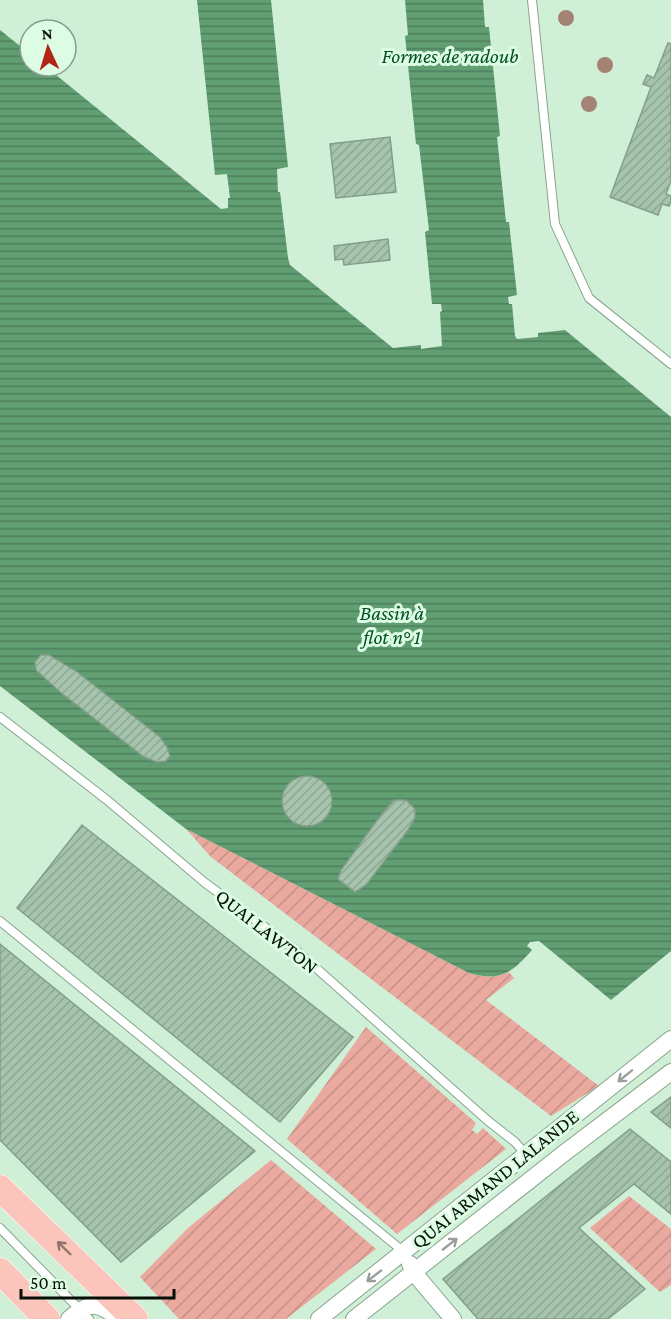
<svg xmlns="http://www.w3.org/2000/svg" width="671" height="1319" font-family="'Crimson Pro',serif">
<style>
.garden{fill:url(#garden-furrows)}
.water{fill:url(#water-rules)}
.building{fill:url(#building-hatch);stroke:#829f89;stroke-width:1.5}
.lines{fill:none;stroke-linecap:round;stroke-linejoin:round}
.lane-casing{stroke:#87a48e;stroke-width:10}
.street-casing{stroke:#87a48e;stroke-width:18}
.primary-casing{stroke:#fff;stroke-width:27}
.lane{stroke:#fff;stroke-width:8}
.street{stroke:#fff;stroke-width:16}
.primary{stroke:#fcc5bc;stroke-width:26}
.tree{fill:#a58373}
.oneway{stroke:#9b9f9c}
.oneway2{stroke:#8d736b}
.labels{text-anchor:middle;stroke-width:6;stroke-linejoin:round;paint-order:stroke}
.street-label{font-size:20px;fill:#050e07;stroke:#ddfce4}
.water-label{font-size:21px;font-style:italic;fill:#045027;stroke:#ddfce4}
</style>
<defs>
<pattern id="garden-furrows" width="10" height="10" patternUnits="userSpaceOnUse" patternTransform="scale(1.5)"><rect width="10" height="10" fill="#e9a99e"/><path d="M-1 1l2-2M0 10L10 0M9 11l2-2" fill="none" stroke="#c69087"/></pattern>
<pattern id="water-rules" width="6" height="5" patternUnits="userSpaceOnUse" patternTransform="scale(1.5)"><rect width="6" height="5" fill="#619e72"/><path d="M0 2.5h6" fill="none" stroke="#4e7f5c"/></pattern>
<pattern id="building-hatch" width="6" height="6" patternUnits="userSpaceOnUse" patternTransform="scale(1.5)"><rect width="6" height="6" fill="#a6c4ad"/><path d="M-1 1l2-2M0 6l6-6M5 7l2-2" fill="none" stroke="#8da793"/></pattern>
</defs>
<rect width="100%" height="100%" fill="#d0efd7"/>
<path class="garden" d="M186,829L469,973C483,977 494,979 509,972L514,978L486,1000L599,1086L551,1116L211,857Z
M366,1027L476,1123L472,1130L477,1134L483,1128L506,1149L397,1234L287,1139Z
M271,1160L376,1249L286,1319H179L140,1277L188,1228Z
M629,1196L671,1229V1285L660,1292L590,1228Z"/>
<path class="water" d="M197,0H271L288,167L277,169L278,192H280L288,258L290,265L393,348L421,345V349L442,346L440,312L442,311L441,304H432L425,232L429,230L419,145L416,144L405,36L408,35L405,0H483L485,27H489L500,136L497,137L506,222H509L517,295L508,297L509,304H512L515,336L517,339L538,337V333L565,330L671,417V951L611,1000L539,941L530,942L527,946L532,950C512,973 500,982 469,973L186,829L0,686V30L30,54V66H45L221,209L228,208V198H230L227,174L215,175Z"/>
<path class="building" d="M668,43L671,44V181L666,194L671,196V201L669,206L662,204L658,215L610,197L651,87L643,84L647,75L654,78Z
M390,137L396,192L336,198L330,144Z
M388,239L390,260L344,265L343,259L335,260L334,246Z
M41,655H49L76,671L160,737L167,747L170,756L166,761L157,762L144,757L60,692L36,670L35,662Z
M282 801a25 25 0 1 1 50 0a25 25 0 1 1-50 0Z
M394,800H406L415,809V818L408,830L366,885L355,892L338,879L341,870L381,815Z
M82,825L353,1037L280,1122L17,908Z
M0,944L255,1151L121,1262L0,1140Z
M671,1097V1128L651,1112Z
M630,1129L671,1162V1214L634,1184L579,1228L645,1289L608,1319H478L443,1279Z"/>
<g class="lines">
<defs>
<path id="lane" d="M532,0L555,224L589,298L671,364
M0,717L107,800L204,882L297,951L487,1120L515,1142L526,1155
M0,921L404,1252
M0,1228L89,1319"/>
<path id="street" d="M410,1264L420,1280L453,1319
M69,1319C91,1300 98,1303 120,1319
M319,1319L671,1039
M354,1319L563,1154L671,1072"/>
<path id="primary" d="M0,1188L135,1319
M0,1271L47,1319"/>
</defs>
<use href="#lane" class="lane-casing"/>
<use href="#street" class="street-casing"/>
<use href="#primary" class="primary-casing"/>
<use href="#lane" class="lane"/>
<use href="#street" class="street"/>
<use href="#primary" class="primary"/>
</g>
<g class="tree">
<circle cx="566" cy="18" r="8"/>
<circle cx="605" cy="65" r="8"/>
<circle cx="589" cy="104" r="8"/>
</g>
<defs><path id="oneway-shaft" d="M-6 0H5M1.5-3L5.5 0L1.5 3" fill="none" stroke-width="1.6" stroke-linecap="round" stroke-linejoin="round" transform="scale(1.5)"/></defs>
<g class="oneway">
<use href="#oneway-shaft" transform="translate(625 1076) rotate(141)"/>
<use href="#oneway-shaft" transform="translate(450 1244) rotate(-38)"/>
<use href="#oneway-shaft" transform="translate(374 1276) rotate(142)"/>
</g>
<use class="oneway2" href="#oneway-shaft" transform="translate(64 1248) rotate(-136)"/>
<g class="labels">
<g class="street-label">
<text transform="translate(267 931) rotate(38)" y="7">QUAI LAWTON</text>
<text transform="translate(495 1179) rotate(-39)" y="7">QUAI ARMAND LALANDE</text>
</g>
<g class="water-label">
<text x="450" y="63">Formes de radoub</text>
<text x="392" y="620">Bassin à<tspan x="392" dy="24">flot n° 1</tspan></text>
</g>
</g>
<g transform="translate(48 48) rotate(356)"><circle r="28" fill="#ddfce4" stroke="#879d8c" stroke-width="1.5"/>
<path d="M0-4.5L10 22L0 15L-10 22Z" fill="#b32418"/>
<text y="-9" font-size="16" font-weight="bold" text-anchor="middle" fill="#050e07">N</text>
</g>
<path d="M21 1289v9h153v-9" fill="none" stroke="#050e07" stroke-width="3"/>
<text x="30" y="1289" font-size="18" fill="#050e07" stroke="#ddfce4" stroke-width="4.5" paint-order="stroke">50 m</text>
</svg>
